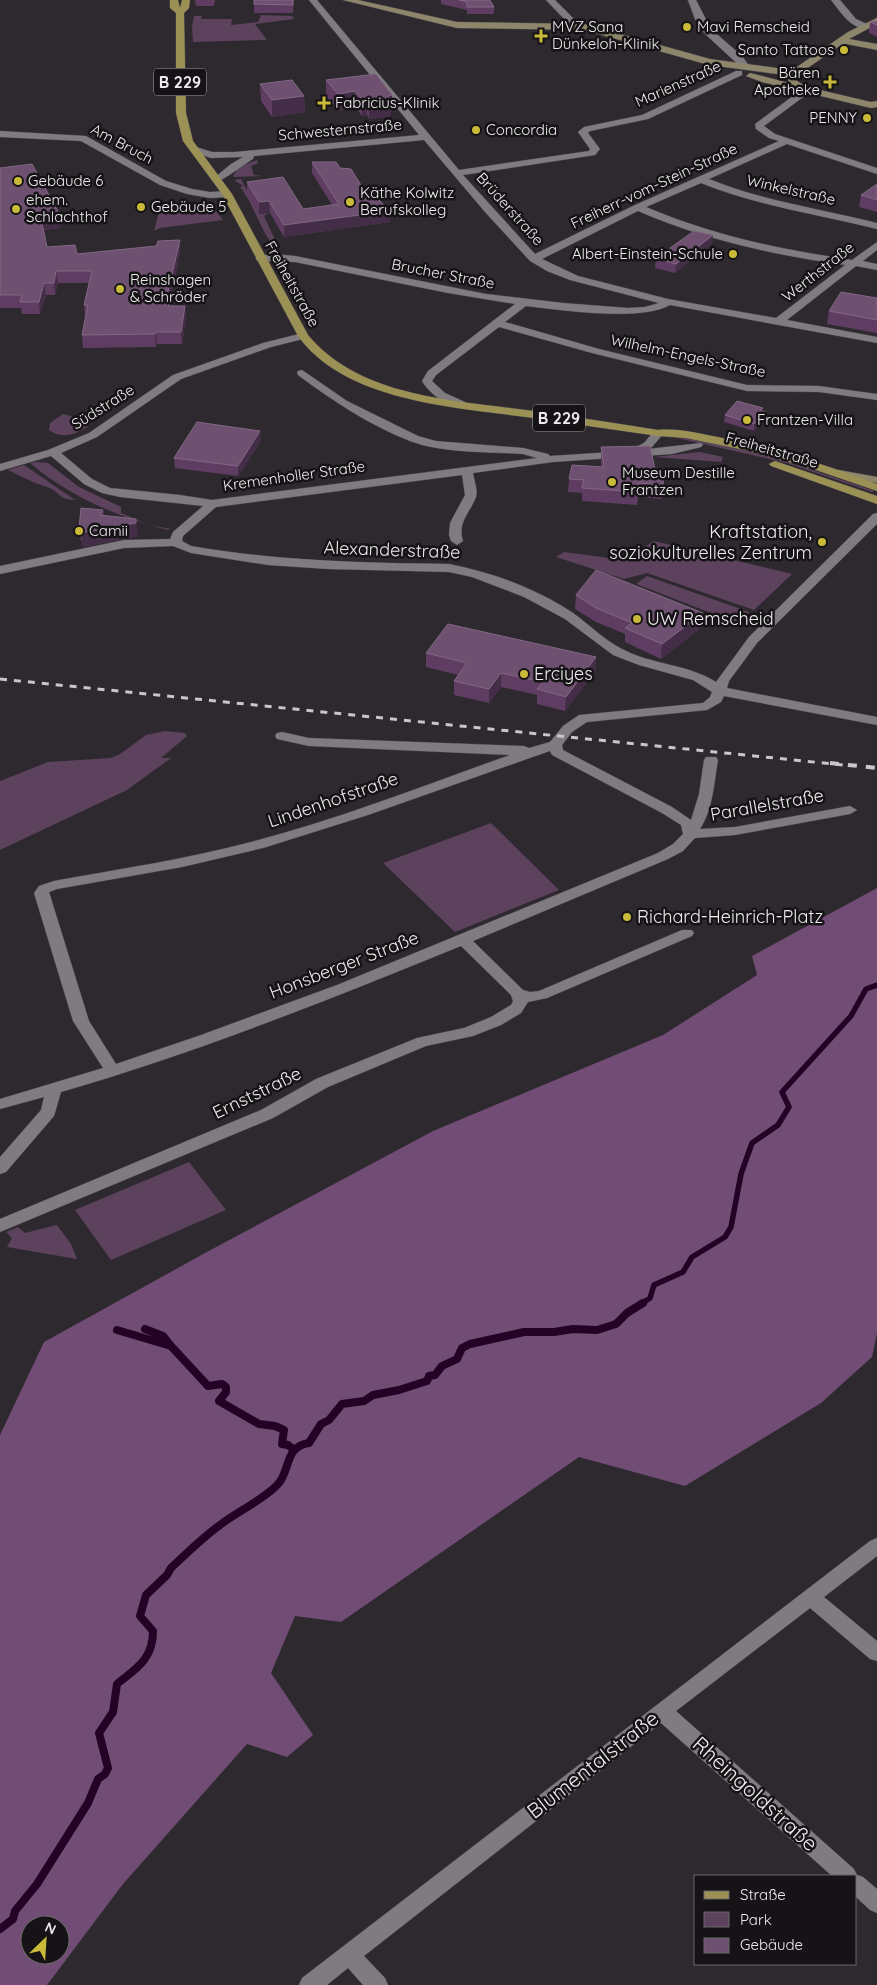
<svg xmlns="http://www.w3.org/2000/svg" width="877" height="1985" font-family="Quicksand,sans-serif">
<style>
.green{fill:#5d425e}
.forest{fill:#714c74;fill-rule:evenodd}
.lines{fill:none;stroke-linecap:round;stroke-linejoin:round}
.stream-far1{stroke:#220325;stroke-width:5.5}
.stream{stroke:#220325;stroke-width:8}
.street-casing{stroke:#4a464a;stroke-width:1}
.secondary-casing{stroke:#4a464a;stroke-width:1}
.primary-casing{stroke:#4a464a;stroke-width:1}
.street{fill:#807b80;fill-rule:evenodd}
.secondary{fill:#8e866b;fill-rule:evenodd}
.primary{fill:#9b9155;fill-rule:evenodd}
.rail-far1{stroke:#cac7ca;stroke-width:3;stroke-dasharray:7 7;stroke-linecap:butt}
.rail{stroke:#cac7ca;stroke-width:4;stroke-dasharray:9 9;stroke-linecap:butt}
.wall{fill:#5f3d62}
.shaded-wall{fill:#442d47}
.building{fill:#6e5071;stroke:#826884}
.poi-dot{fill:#caba3a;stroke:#151315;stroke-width:2}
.labels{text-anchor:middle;stroke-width:5;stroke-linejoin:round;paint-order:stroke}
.far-poi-label{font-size:15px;fill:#eeebee;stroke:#151315;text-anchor:start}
.far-street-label{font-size:15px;fill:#eeebee;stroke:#151315}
.shield{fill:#151315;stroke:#adaaad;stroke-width:1}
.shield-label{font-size:16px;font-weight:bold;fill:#eeebee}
.poi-label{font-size:18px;fill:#eeebee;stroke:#151315;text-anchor:start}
.street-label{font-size:18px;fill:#eeebee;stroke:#151315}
.near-street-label{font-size:21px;fill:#eeebee;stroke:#151315}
</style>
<rect width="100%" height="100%" fill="#2d292e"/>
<path class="green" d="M261,15L292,16L294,19L255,24L267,40L193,42L192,26L194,16H202L201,19H232L231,25L258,22Z
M257,160L258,163L251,166L254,175L263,176L233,177C237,166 247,164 257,160Z
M241,179L259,214L269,213L264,216L277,244L273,245C260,230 254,204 240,187L243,186L234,180Z
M214,208L223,220L160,228L154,231L159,212Z
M63,414L85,420L81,424L89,426C76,434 63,440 49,430L50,423Z
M678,436L772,456L874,491L872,492L787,463L677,438Z
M700,452L723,457L721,462L654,457Z
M35,462L48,463L79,487L121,507V513L149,525L171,529L168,530C118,517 70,497 30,463Z
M24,465L75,500C56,499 60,491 47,487C33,483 21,476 8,470Z
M654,541L792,574L754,610L647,573L624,579L556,557L564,552L624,560Z
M647,576L749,612L737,623L636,584Z
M165,731L185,733L187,736L161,758H171L127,790L0,850V781L48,762L111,758L120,754L146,735Z
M491,823L559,890L455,932L383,863Z
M189,1162L226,1210L111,1260L75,1210Z
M57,1225L71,1244L77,1259L7,1247L12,1238L6,1232L18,1227L25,1233Z"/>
<path class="forest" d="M877,888V1333L872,1357L821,1403L685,1486L579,1457L341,1622L295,1616L271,1673L313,1735L287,1757L247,1744L123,1884L47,1985H0V1435L44,1342L205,1253L433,1131L663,1035L757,975L752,956ZM30,1925H60V1955H30Z"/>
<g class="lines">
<path class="stream-far1" d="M641,1304L650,1298L654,1285L683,1272L692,1257L725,1237L731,1227L741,1174L752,1143L778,1125L789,1107L782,1092L851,1016L866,989L877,985"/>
<path class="stream" d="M145,1329L163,1336L171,1346
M117,1330L171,1346L208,1386L222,1384L226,1387V1392L219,1401L259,1424L275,1426L284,1430L282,1444L288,1445L294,1450
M0,1929L13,1919L15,1911L37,1884L88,1803L98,1779L105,1774L108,1768L99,1733L113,1712L117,1684C137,1668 153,1659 153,1631L140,1616L146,1595L167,1575L171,1568C187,1553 202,1538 220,1525C235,1513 272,1495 281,1480C290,1465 287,1446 309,1443L321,1424L329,1420L342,1404L364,1401L373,1395L399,1390L427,1381L429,1376L435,1375L442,1366L457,1359L462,1348L470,1344L524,1332H554L573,1329L597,1330L616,1324L627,1313L643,1303"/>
<defs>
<path id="street" d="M309,0H317L459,170L589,151L590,149L578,132L584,127L642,115L736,71H742V75L648,119L590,131L588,133L600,149L595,155L463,175L535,254L635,205L779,141L769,138L756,129L755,124L804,88H810V92L764,126L775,134L877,168V174L787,144L709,179C763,201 821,209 877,223V229C818,214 758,206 701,183L646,207C714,236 779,249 852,260L877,242V250L863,261L877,264V270L856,266L787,320L877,337V343L670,305C640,322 561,310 526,306L505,322L599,349L747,385L819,386L877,394V400L819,392L747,391L592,353L499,327L436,375L432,381L445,393L465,402L467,404L465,406C449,410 429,393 422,381L428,371L515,304L448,293L295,262L260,261L256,260V256L274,254L295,256L486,294L563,303L628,308L645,307L659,303L570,280L547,271L530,261L485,212L424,140L254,156L253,159C244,164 221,183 214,182V178L231,164L243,157L211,158L190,151V147L193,146L212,152H235L419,135ZM638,211C705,240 774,255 845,265L776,318L668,299L578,276L542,259Z
M546,0H555L578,23V27H572Z
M688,0H696L711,29L742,56L750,67L749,69H743L704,33L695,19Z
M831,0H840L856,19L867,24V28C851,30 840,11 831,0Z
M0,131L86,136L166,181L192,189L210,192L227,191L232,194L227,197L210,198L187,194L160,185L81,141L0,137Z
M303,333L308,336L307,338L271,347L181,379L97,437L61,453L92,479L110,488L180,495L212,500L537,458L523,454C490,452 440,453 410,441C369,425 333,401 298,375L297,373L298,371L302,370L347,401L418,436L436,441L523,448L548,454L550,456L628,451L644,443L654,431L658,430L664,433L652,447L648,449L701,443L703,445L701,447L672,454L553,462L473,473C474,480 478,490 476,497C470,513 457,522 463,541L457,545L451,541L449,535L450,523L465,495L462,475L216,507L183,536L182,541L191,546C277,561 362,563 449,564C491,572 538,589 573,613C590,625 604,640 622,649C652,665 688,664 716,682L749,637L873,514L877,513V524L757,643L729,681L727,688L877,717V725L724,696L721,702L707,710L587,722L572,732L562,745L563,750L672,807L691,820L699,794L704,760L706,757H716L718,760C714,783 713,809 700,829L735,827L850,806L857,810L850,814L735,835L695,838L683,851L668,859L473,941L523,990L530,992L539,991L682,930H692L694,933L692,936L547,998L528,1002L521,1013L501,1025L473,1036L426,1046L328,1087L273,1118L0,1232V1219L261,1110L316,1079L417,1038L464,1028L491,1017L511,1005L513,1001L511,995L461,946C330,999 197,1053 61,1092L54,1116L6,1172L0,1174V1157L41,1110L44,1097L0,1109V1099L103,1068L73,1021L34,893L39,886L54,881C120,869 187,859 251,842C340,819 425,785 510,755L309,746L277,739L275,736L277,733L282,732L309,738L524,746L529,748L550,742L563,726L579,715L703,703L710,697L712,692L693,680L639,665L613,655L565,619L524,597L472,577L449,572L328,569L268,565L191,553L173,546L124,548L0,574V566L124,540L170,539L173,532L203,506L120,497L102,493L84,484L51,456L0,471V464L48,450L89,433L173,375L263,343ZM550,751L552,755L662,813L681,825L683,834L673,844L658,853L337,985L201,1035L116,1064L89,1021L49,892L57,889L182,867L263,848L368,815Z
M877,1538V1556L824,1597L877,1641V1661L870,1659L810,1608L676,1711L854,1869L857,1875L863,1877L877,1889V1913L870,1910L856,1897V1876H832L661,1723L364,1956L385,1978L388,1985H363L348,1968L327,1985H299L302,1978L870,1541Z"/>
<path id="secondary" d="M343,0H358L457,22L584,24L710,59L777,68L781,71L777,74L709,65L584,30L457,28Z
M877,18V24L849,39L877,44V50L846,44L841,45L796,76L797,81L807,87L871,102L877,101V107L871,108L762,82L746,76L750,73L789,83L787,75L788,73L848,32Z
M839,470L877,477V483L835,475L833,473Z"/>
<path id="primary" d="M170,0H178L180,8L182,0H190L189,8L184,13L186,113L193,141L232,194L308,335C360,397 452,400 526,410C570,416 614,423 658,430C680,428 701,434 722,438C775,449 827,465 877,484V491L813,469L754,452L686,438L658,436C614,430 570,423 526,417C452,407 345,401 298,336L222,194L183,141L176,113V13L170,8Z
M775,461L877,496V504L771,466L769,464Z"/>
</defs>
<use href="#street" class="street-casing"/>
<use href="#secondary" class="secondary-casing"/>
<use href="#primary" class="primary-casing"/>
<use href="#street" class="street"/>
<use href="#secondary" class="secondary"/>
<use href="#primary" class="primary"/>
<path class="rail-far1" d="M0,679L843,765"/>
<path class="rail" d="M830,763L877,768"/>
</g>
<path class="wall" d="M195,0H215L214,6H196Z
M294,0L293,13H254V4Z
M441,0H490L494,7V14H467V10L441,4Z
M877,21V37L869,33L870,22Z
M326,80L392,95V112H391V116L369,119L367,115L362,116L356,108L338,110L326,97Z
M260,84L304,96L305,112L272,117L261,101Z
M312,162L340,168L369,198L390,211V222L284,237L270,213L259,214L247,193V182L303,209L332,205L312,173Z
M0,168L60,215L61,228L43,230L47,247L77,254L180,252L171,296L172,306H185L186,318L182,344H157L156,347L83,348L82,335L85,318L84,305L89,283H58L55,295H46L40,314H22L21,308H0Z
M877,184V212L859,207L861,195Z
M713,235L712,244L675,273L655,268L656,258Z
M877,298V333L827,324L829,311Z
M762,410L766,419L754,431L724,422L725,415Z
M261,441L238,476L175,468L174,458Z
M601,447L655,469L664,483L662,499L638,497L637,505L582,501V493L568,492L569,479L601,467Z
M103,510L104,516L138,536L83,547L82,541H81L79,528Z
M576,595L703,613L702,627L661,659L625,642V634L596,622L575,609Z
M426,653L596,657L595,672L565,711L537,704V695L501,687L489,703L454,695V681L458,675L426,667Z"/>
<path class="shaded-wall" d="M355,91L356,108L338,110V94Z
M392,95V112H391V116L369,119V102L388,96Z
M304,96L305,112L272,117V100Z
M366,98L367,115L362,116V99Z
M269,201L270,213L259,214V202Z
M390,211V222L284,237V225Z
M60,215L61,228L42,230L41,218Z
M713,235L712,244L675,273L676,264Z
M180,240V252L169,303L171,296L172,309H168L167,296Z
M56,271L58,283L55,295L54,283Z
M44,283L46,295L40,314L39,302Z
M185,306L186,318L182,344L181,332Z
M156,332L157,344L156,347L155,334Z
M766,412V419L754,431V424Z
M260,431L261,441L238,476V466Z
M665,469L664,483L662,499L663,485Z
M136,519L138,536L83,547L81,533Z
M703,613L702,627L661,659L662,644Z
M596,657L595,672L565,711L566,697Z
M501,673V687L489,703V689Z"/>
<path class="building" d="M254,0H293V5L254,4Z
M459,0H490L494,7H467V2Z
M877,21V25L870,22Z
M376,74L392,95L388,96L390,99L369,102L366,98L362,99L355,91L338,94L326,80Z
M292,80L304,96L272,100L260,84Z
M312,162H336L340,168L351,169L369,198L376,197L390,211L284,225L269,201L259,202L247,182L283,177L303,209L339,204Z
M32,164L60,215L41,218L47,247L75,245L77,254L156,246L158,241L180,240L167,296H171L168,306H185L181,332H156L155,334L82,335L88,305H84L92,271H56L54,283H44L39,302H20L22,295H0V168Z
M877,184V200L861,195Z
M694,231L713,235L676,264L656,258Z
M841,292L877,298V320L829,311Z
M737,401L763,408L760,410L766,412L754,424L725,415Z
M197,422L260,431L238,466L174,458Z
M650,446L655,469H665L663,485L639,483L638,492L582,488L584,480L569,479L572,465L604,467L601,447Z
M81,508L103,510L100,515L136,519V523L81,533L82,528H79Z
M596,570L703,613L662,644L625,628L632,623L596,608L576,595Z
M448,624L596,657L566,697L537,689L543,682L501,673L489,689L454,681L467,663L426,653Z"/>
<g class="poi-dot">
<circle cx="687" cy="27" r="5"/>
<path d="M538.5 28.5h5v5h5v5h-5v5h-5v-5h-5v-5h5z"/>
<circle cx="844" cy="50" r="5"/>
<path d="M827.5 74.5h5v5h5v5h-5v5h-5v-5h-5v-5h5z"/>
<path d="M321.5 95.5h5v5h5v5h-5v5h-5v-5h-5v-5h5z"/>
<circle cx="867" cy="118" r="5"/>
<circle cx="476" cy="130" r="5"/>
<circle cx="18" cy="181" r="5"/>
<circle cx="350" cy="202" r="5"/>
<circle cx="141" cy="207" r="5"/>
<circle cx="16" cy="209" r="5"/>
<circle cx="733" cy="254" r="5"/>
<circle cx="120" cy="289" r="5"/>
<circle cx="747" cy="420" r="5"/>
<circle cx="612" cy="482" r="5"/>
<circle cx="79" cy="531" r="5"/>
<circle cx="822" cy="542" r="5"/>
<circle cx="637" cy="619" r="5"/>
<circle cx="524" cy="674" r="5"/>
<circle cx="627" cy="917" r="5"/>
</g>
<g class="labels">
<g class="far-poi-label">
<text x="552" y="32">MVZ Sana<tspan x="552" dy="17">Dünkeloh-Klinik</tspan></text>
<text x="697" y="32">Mavi Remscheid</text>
<text x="834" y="55" text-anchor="end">Santo Tattoos</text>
<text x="820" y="78" text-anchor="end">Bären<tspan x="820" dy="17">Apotheke</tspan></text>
<text x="335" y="108">Fabricius-Klinik</text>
<text x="857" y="123" text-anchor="end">PENNY</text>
<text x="486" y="135">Concordia</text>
<text x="28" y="186">Gebäude 6</text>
<text x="360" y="198">Käthe Kolwitz<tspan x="360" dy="17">Berufskolleg</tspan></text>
<text x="26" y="205">ehem.<tspan x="26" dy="17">Schlachthof</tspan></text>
<text x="151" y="212">Gebäude 5</text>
<text x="723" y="259" text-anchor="end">Albert-Einstein-Schule</text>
<text x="130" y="285">Reinshagen<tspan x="130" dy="17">&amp; Schröder</tspan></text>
<text x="757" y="425">Frantzen-Villa</text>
<text x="622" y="478">Museum Destille<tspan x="622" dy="17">Frantzen</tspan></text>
<text x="89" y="536">Camii</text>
</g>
<g class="far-street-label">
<text transform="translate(678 84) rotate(-24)" y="5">Marienstraße</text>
<text transform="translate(340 130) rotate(-5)" y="5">Schwesternstraße</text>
<text transform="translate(122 144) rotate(28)" y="5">Am Bruch</text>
<text transform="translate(654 186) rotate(-25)" y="5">Freiherr-vom-Stein-Straße</text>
<text transform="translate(791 190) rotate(13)" y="5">Winkelstraße</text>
<text transform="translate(510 209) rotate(48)" y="5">Brüderstraße</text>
<text transform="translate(818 272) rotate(-38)" y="5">Werthstraße</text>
<text transform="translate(443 274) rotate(11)" y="5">Brucher Straße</text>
<text transform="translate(292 284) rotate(61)" y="5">Freiheitstraße</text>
<text transform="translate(688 356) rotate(12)" y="5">Wilhelm-Engels-Straße</text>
<text transform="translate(103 407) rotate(-32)" y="5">Südstraße</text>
<text transform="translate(772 450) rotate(16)" y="5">Freiheitstraße</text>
<text transform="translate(294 476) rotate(-8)" y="5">Kremenholler Straße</text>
</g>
<g class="shield">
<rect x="154" y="68.5" width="52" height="27" rx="4"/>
<rect x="533" y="404.5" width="52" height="27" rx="4"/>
</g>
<g class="shield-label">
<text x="180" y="88">B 229</text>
<text x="559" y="424">B 229</text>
</g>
<g class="poi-label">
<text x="812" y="538" text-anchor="end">Kraftstation,<tspan x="812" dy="21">soziokulturelles Zentrum</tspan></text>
<text x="647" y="625">UW Remscheid</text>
<text x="534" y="680">Erciyes</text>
<text x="637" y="923">Richard-Heinrich-Platz</text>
</g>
<g class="street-label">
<text transform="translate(392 550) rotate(2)" y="6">Alexanderstraße</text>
<text transform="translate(333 800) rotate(-19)" y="6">Lindenhofstraße</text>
<text transform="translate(767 805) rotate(-10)" y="6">Parallelstraße</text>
<text transform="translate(344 965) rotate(-21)" y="6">Honsberger Straße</text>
<text transform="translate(257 1093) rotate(-26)" y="6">Ernststraße</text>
</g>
<g class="near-street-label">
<text transform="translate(593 1765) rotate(-38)" y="7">Blumentalstraße</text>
<text transform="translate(755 1794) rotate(42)" y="7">Rheingoldstraße</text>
</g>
</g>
<rect x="694" y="1875" width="162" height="90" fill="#151315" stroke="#6c696c"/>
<rect x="704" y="1891" width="25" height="8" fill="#9b9155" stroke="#6c696c"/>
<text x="740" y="1900" font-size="15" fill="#eeebee">Straße</text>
<rect x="704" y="1912" width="25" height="15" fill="#5d425e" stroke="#6c696c"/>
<text x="740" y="1925" font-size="15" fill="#eeebee">Park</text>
<rect x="704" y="1938" width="25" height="15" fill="#6e5071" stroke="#6c696c"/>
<text x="740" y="1950" font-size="15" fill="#eeebee">Gebäude</text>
<g transform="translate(45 1940) rotate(25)"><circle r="24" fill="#151315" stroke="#6c696c"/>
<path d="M0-4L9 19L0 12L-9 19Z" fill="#caba3a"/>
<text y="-8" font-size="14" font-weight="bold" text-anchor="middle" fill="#eeebee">N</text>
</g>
</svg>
